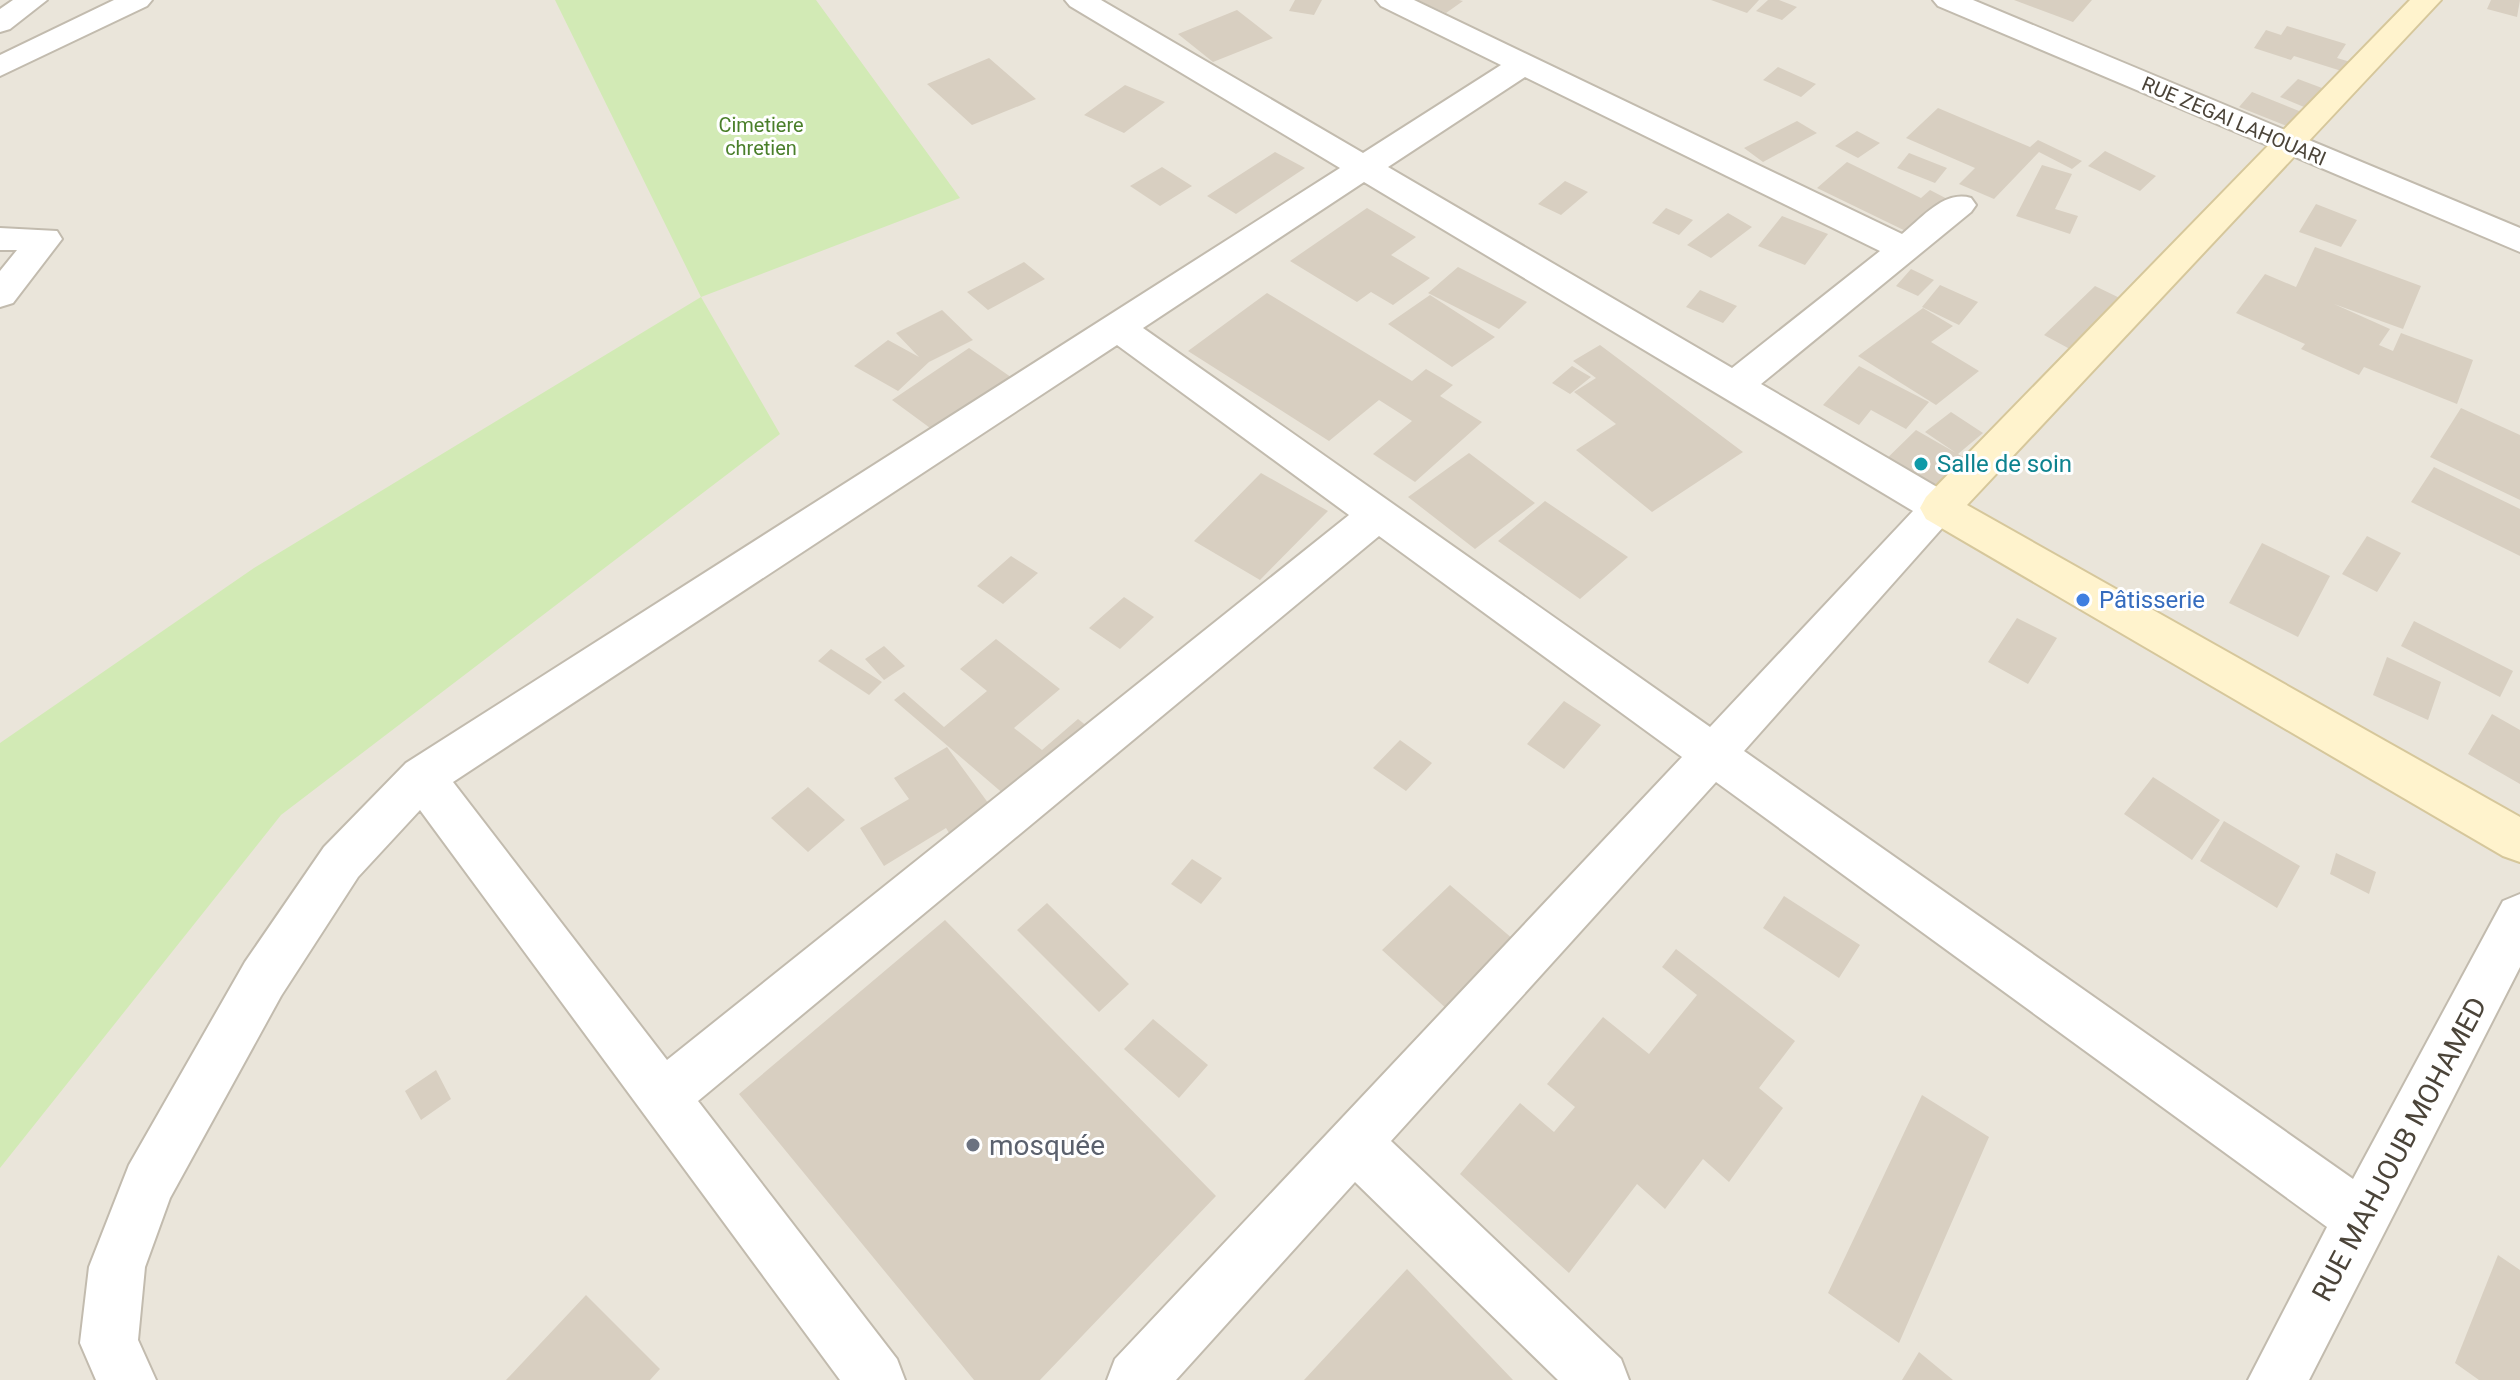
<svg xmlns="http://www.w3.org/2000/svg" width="2520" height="1380" font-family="Roboto,sans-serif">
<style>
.residential{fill:#eae5da}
.green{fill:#d2eab5}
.building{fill:#d8cfc1}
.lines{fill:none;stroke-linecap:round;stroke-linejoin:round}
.minor-casing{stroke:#c2bbae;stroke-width:4}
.secondary-casing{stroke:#d6c79b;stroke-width:4}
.minor{fill:#fff;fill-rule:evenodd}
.secondary{fill:#fff3cd;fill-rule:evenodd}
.culture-dot{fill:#0f9aa8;stroke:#fff;stroke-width:3}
.shop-dot{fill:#3f7fe0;stroke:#fff;stroke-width:3}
.worship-dot{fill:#6b7280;stroke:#fff;stroke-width:3}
.labels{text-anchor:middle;stroke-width:6;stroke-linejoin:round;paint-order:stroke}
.far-street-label{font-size:20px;fill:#4b4439;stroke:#fff}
.far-park-label{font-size:20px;fill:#4a7f2a;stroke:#fff}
.culture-label{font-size:24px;fill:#0d838f;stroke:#fff;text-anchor:start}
.shop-label{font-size:24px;fill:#366cbe;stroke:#fff;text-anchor:start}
.near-worship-label{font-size:28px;fill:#5b616d;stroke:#fff;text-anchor:start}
.near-street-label{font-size:28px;fill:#4b4439;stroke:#fff}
</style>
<rect width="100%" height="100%" fill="#f6f3ec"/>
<path class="residential" d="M0,0H2520V1380H0Z"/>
<path class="green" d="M555,0H816L960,198L701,297L780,434L281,815L0,1168V743L254,568L701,297Z"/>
<path class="building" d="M1295,0H1322L1314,15L1289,11Z
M1417,0H1459L1463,1L1446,13Z
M1711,0H1759L1747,13Z
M1768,0H1779L1797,7L1782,20L1756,11Z
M2014,0H2092L2073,22Z
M2491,0H2520L2517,17L2487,9Z
M1237,10L1273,38L1213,62L1178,34Z
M2287,26L2346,44L2337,58L2357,64L2351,74L2294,56L2291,60L2254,48L2266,30L2281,35Z
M989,58L1036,99L972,125L927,84Z
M1778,67L1816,84L1801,97L1763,80Z
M2298,79L2322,88L2304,107L2280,97Z
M1125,85L1165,102L1124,133L1084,115Z
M2252,92L2304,113L2292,128L2239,107Z
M1938,108L2030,147L2038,140L2082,161L2072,169L2039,152L1994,199L1959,184L1975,168L1906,138Z
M1797,121L1817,133L1763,162L1744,148Z
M1857,131L1880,143L1858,158L1835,146Z
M2105,151L2156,176L2140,191L2088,166Z
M1275,152L1305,168L1236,214L1207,196Z
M1909,153L1947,168L1935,183L1897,168Z
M1847,162L1921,198L1930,190L1955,203L1918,237L1817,188Z
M2042,165L2072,174L2055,209L2078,216L2070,234L2016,216Z
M1162,167L1192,186L1160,206L1130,186Z
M1565,181L1588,192L1561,215L1538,204Z
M2316,204L2357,220L2341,247L2299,232Z
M1367,208L1416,237L1391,255L1430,278L1393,305L1371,292L1357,302L1290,261Z
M1666,208L1693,220L1679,235L1652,223Z
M1728,213L1752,227L1711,258L1687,245Z
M1782,216L1828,234L1805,265L1758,246Z
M2315,247L2421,286L2403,329L2334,304L2390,329L2379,345L2393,351L2401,333L2473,360L2457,404L2364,367L2359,375L2301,349L2305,344L2236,313L2265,274L2296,287Z
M1024,262L1045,279L988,310L967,292Z
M1458,267L1527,302L1499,329L1428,293Z
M1911,269L1934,280L1918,296L1896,286Z
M1940,285L1978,302L1959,325L1922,307Z
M2095,286L2130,303L2079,354L2044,335Z
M1700,290L1737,306L1723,323L1686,307Z
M1267,293L1412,381L1426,369L1453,385L1440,396L1482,422L1415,482L1373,454L1412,421L1379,400L1329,441L1188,351Z
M1430,295L1495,337L1452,367L1388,324Z
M1923,308L1953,326L1931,342L1979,371L1936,405L1858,356Z
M942,310L973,340L929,362L898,391L854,366L888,340L919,357L896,333Z
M1600,345L1743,452L1652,512L1576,450L1616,424L1574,392L1596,378L1573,361Z
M969,348L1018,382L941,436L892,400Z
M1572,366L1591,377L1570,394L1552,383Z
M1859,366L1929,402L1906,429L1871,410L1859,425L1823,405Z
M2461,408L2520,435V500L2430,457Z
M1951,412L1983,433L1958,454L1967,459L1927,501L1875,470L1916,430L1956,453L1925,432Z
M1469,453L1535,503L1475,549L1408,497Z
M2434,467L2520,509V556L2411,502Z
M1261,473L1328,511L1260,580L1194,541Z
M1545,501L1628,557L1580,599L1498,541Z
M2367,536L2401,553L2377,592L2342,574Z
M2262,543L2330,576L2298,637L2229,603Z
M1011,556L1038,573L1003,604L977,586Z
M1124,597L1154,617L1120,649L1089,628Z
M2017,618L2057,638L2028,684L1988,662Z
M2414,621L2513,671L2500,697L2401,646Z
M996,639L1060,689L1014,728L1042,750L1078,719L1113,747L1033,819L894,700L904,692L944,727L987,691L960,669Z
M884,646L905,666L884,680L865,659Z
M831,649L882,682L869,695L818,661Z
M2387,657L2441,682L2428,720L2373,695Z
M1564,701L1601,725L1564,769L1527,744Z
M2492,714L2520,730V784L2468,754Z
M1400,740L1432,763L1406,791L1373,768Z
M947,747L997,815L954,841L946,828L884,866L860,828L909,799L894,778Z
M2153,777L2220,820L2192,860L2124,814Z
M808,787L845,820L808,852L771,818Z
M2224,821L2300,866L2277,908L2200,861Z
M2336,853L2376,872L2369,894L2330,874Z
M1192,859L1222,878L1201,904L1171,884Z
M1450,885L1527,951L1460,1021L1382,950Z
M1784,896L1860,945L1839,978L1763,928Z
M1047,903L1129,984L1099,1012L1017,930Z
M945,920L1216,1196L1040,1380H974L739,1094Z
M1676,949L1795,1041L1759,1088L1783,1108L1729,1182L1703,1159L1665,1209L1637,1184L1569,1273L1460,1174L1520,1103L1554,1132L1575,1107L1547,1084L1603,1017L1649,1054L1697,995L1662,967Z
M1153,1019L1208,1065L1179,1098L1124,1049Z
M436,1070L451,1099L421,1120L405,1091Z
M1922,1095L1989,1137L1899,1343L1828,1293Z
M2498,1255L2520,1270V1380H2479L2455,1363Z
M1407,1269L1513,1380H1304Z
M586,1295L660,1369L650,1380H506Z
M1919,1352L1953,1380H1902Z"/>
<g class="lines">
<defs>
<path id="minor" d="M13,0H47L10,29L0,32V9Z
M114,0H152L147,6L0,76V55Z
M1065,0H1101L1363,153L1501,65L1381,6L1376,0H1414L1902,234C1922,218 1944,190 1971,198L1976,205L1971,212L1761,384L1954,497L1960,508L1744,751L2353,1179L2503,901L2520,894V967L2309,1380H2248L2327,1227L1716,782L1391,1141L1621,1359L1629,1380H1558L1355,1182L1176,1380H1107L1115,1359L1682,757L1379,536L698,1101L897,1359L905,1380H840L420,810L358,877L281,996L170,1198L145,1267L138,1340L156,1380H96L80,1343L89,1267L129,1165L245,962L324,847L406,763L1340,168L1070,6ZM1525,77L1880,251L1732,368L1388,167ZM1364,182L1913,511L1710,727L1143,328ZM1117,345L1349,515L667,1060L453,782Z
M1933,0H1973L2520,228V252L1938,6Z
M0,228L57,231L62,239L13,303L0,307V271L17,250H0Z"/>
<path id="secondary" d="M2410,0H2441L1967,505L2520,817V862L2503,856L1926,519L1920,508L1926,497Z"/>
</defs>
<use href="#minor" class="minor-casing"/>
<use href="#secondary" class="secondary-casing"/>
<use href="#minor" class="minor"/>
<use href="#secondary" class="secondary"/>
</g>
<circle class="culture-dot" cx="1921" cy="464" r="8"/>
<circle class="shop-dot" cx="2083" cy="600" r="8"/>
<circle class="worship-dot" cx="973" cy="1145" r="8"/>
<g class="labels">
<g class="far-street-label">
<text transform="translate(2234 121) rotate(23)" y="7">RUE ZEGAI LAHOUARI</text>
</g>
<g class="far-park-label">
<text x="761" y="132">Cimetiere<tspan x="761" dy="23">chretien</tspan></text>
</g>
<g class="culture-label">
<text x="1937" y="472">Salle de soin</text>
</g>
<g class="shop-label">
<text x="2099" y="608">Pâtisserie</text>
</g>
<g class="near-worship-label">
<text x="989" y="1155">mosquée</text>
</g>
<g class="near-street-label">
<text transform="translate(2399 1149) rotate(-62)" y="10">RUE MAHJOUB MOHAMED</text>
</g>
</g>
</svg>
